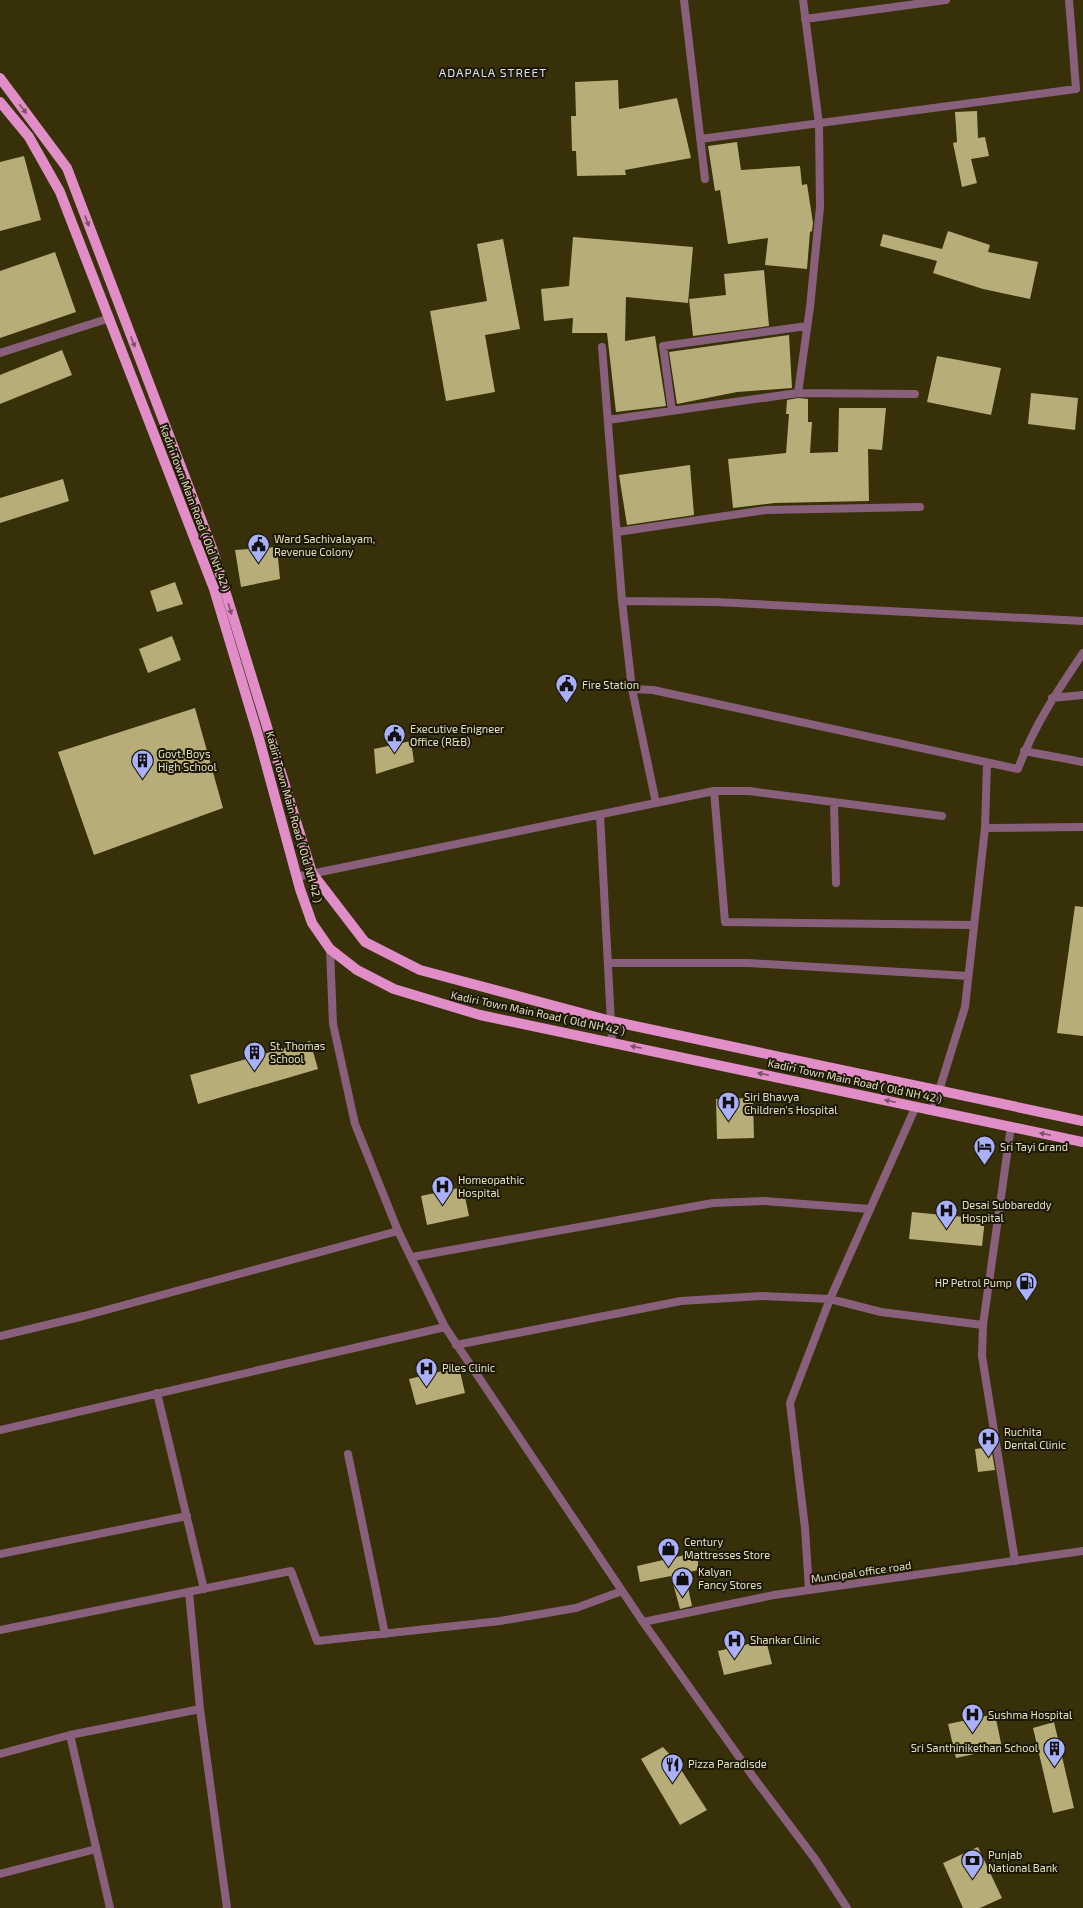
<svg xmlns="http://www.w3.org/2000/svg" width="1083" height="1908" font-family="'Exo 2',sans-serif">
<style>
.building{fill:#b6ad79}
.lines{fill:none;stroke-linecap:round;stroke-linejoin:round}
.minor{stroke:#89607c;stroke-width:8}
.tertiary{stroke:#89607c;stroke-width:8}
.primary{stroke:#e18dc7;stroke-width:10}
.oneway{fill:#7e5266}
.labels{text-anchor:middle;stroke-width:4;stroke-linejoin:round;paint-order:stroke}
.street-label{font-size:11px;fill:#e3dec4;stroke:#1c1804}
.poi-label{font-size:11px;fill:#e3dec4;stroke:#1c1804;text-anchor:start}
.neighbourhood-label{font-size:12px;letter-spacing:1px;fill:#dbdffc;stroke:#1c1804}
</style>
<rect width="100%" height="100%" fill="#373008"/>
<path class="building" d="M618,80L619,109L677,98L691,158L625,170L626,175L577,176L576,151H572L571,116H576L575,82Z
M977,111L978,138L985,137L989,156L971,159L977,183L962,187L953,143L957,142L955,112Z
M737,142L741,170L800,166L802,185L807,184L813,223L812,231L810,232L807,269L765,265L768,238L728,244L720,190L715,191L708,146Z
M24,156L41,220L0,231V162Z
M948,231L990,245L988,252L1038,262L1030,299L983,289L933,273L937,261L880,246L883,234L942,249Z
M573,237L693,247L688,303L626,297L625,341L655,336L666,406L616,412L607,333H572L573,318L544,321L541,289L569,286Z
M503,239L520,329L485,335L495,392L446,401L430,311L487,301L477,244Z
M55,252L76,312L0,338V271Z
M764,270L769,326L693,336L689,299L726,295L724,274Z
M789,335L792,388L737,392L677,404L669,352Z
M62,350L72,375L0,404V375Z
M937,356L1001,368L991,415L927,402Z
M1031,393L1078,398L1075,430L1028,424Z
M798,398L808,399V422H812L810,453L838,452L839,408H886L882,450L868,449L869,501L775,503L733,508L728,459L786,453L789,414H786L787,400Z
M690,465L694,515L627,525L619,475Z
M63,479L69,501L0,523V498Z
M277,547L280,579L241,587L235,550Z
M175,582L183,604L157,612L150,591Z
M172,636L181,660L148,673L139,649Z
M195,708L223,808L94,855L58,752Z
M411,741L414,762L376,774L374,749Z
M1075,906L1083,907V1036L1057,1033Z
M310,1041L318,1069L198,1104L190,1075Z
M753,1098L754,1138L717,1139L716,1099Z
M463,1187L469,1216L427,1225L421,1196Z
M912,1212L985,1219L982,1246L909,1239Z
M459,1367L465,1393L416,1405L409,1379Z
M991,1447L995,1470L978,1472L975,1449Z
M698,1552V1570L685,1573L692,1606L680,1609L671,1576L640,1582L637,1566Z
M766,1640L772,1664L724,1675L718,1651Z
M995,1714L1002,1748L956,1758L948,1724Z
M1054,1722L1074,1808L1053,1813L1033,1728Z
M663,1747L674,1759L707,1810L680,1825L641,1759Z
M978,1847L1002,1898L980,1908H963L943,1863Z"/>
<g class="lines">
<path class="minor" d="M684,0L705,179
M805,19L946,0
M700,139L1076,89L1069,0
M602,347L622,601L632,689L656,803
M0,353L110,318
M798,393L810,307L820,207L819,124L803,0
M672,411L663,346L807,326
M608,420L798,393L915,394
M617,532L766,510L920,507
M622,601L716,602L1083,621
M632,689L653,690L1018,769C1033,727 1058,690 1083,653
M1052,698L1083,695
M1024,751L1083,762
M714,791L725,922L974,925
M834,803L836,883
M600,815L612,1042
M985,828L1083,827
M296,877L714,791H749L942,816
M608,963H748L968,976
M933,1110L965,1007L985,828L987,763
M1011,1126L983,1325L982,1356L1015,1561
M412,1257L713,1203L764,1201L870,1209
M0,1336L84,1316L398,1231
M456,1345L681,1301L762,1296L830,1299L881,1312L983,1325
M157,1393L204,1589
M0,1430L445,1327
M348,1454L385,1634
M0,1554L187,1516
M809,1590L805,1528L790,1403L830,1299L916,1106
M189,1592L200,1709L227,1908
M0,1630L291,1571L317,1641L500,1621L576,1608L622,1591
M70,1735L110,1908
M0,1754L70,1735L200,1709
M0,1874L96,1849"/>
<path class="tertiary" d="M330,949L333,1024L355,1124L398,1231L445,1327L643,1622L754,1778L815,1859L847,1908
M643,1622L774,1595L1083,1551"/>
<path class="primary" d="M0,78L67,168L212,548L312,873L365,942L420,970L611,1021L1083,1121
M0,102L29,137L60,192L214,589L258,735L300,889L312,923L330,949L357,970L394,989L480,1015L1083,1142"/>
</g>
<defs><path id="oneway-solid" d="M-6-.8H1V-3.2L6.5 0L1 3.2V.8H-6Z"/></defs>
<g class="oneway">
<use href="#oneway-solid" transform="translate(23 109) rotate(53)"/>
<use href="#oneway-solid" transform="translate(87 221) rotate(69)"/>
<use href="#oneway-solid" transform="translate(133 342) rotate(69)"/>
<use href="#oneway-solid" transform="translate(230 609) rotate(73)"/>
<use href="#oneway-solid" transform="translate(636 1047) rotate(-168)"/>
<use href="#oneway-solid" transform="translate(763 1074) rotate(-168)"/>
<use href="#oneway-solid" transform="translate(890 1101) rotate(-168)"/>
<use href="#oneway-solid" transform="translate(1045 1134) rotate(-168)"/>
</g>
<defs>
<symbol id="civic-pin" viewBox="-11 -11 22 30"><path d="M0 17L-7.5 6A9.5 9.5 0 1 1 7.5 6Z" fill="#a9b0fc" stroke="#1c1804"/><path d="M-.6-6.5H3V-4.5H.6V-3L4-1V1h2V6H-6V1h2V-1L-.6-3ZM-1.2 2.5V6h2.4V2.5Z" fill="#111"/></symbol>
<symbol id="building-pin" viewBox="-11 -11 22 30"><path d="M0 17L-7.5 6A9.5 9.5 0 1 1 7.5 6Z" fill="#a9b0fc" stroke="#1c1804"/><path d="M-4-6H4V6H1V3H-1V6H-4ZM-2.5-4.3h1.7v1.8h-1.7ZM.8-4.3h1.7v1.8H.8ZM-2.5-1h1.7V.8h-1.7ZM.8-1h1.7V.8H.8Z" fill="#111"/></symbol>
<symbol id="hospital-pin" viewBox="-11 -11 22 30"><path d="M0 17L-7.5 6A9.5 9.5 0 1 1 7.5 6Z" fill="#a9b0fc" stroke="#1c1804"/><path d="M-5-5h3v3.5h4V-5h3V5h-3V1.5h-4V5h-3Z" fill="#111"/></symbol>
<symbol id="hotel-pin" viewBox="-11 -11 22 30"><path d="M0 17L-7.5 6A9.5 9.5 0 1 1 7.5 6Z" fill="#a9b0fc" stroke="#1c1804"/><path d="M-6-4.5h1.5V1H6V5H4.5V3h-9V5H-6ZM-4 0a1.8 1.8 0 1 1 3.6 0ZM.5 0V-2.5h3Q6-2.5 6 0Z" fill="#111"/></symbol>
<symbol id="fuel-pin" viewBox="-11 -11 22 30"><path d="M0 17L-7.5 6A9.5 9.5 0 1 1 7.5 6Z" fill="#a9b0fc" stroke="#1c1804"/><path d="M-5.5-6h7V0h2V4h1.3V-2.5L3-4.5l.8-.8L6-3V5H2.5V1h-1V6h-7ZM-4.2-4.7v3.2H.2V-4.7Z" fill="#111"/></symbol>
<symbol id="shop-pin" viewBox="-11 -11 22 30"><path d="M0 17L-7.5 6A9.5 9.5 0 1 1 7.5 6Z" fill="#a9b0fc" stroke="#1c1804"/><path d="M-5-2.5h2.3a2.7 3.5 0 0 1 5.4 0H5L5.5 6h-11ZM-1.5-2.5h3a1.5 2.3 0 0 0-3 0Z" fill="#111"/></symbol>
<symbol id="restaurant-pin" viewBox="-11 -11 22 30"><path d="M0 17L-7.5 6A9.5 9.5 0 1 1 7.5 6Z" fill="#a9b0fc" stroke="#1c1804"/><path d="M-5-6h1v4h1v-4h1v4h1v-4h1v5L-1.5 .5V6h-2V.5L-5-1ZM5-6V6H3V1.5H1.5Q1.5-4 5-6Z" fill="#111"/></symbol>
<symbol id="bank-pin" viewBox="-11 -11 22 30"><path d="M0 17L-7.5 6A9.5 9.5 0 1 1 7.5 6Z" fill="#a9b0fc" stroke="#1c1804"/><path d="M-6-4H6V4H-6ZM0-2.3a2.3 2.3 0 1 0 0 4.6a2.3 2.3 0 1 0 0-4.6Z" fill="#111"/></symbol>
</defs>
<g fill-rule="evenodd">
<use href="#civic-pin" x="246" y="532" width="25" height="34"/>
<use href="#civic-pin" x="554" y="672" width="25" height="34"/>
<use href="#civic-pin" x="382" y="722" width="25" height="34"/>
<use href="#building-pin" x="130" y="748" width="25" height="34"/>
<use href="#building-pin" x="242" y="1040" width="25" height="34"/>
<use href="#hospital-pin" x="716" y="1090" width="25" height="34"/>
<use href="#hotel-pin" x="972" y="1134" width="25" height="34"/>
<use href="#hospital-pin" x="430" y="1174" width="25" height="34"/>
<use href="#hospital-pin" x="934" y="1198" width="25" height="34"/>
<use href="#fuel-pin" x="1014" y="1270" width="25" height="34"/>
<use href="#hospital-pin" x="414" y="1356" width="25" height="34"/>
<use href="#hospital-pin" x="976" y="1426" width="25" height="34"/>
<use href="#shop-pin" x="656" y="1536" width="25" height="34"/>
<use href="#shop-pin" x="670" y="1566" width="25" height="34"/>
<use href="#hospital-pin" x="722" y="1628" width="25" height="34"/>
<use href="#hospital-pin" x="960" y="1702" width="25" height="34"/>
<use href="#building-pin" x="1042" y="1736" width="25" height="34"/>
<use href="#restaurant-pin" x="660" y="1752" width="25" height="34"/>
<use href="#bank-pin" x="960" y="1848" width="25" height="34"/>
</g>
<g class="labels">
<g class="street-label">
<text transform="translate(195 508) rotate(69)" y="4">Kadiri Town Main Road ( Old NH 42 )</text>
<text transform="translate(294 817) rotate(74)" y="4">Kadiri Town Main Road ( Old NH 42 )</text>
<text transform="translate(538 1013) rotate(12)" y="4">Kadiri Town Main Road ( Old NH 42 )</text>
<text transform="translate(855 1081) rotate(12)" y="4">Kadiri Town Main Road ( Old NH 42 )</text>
<text transform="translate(861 1572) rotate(-8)" y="4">Muncipal office road</text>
</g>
<g class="poi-label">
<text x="274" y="543">Ward Sachivalayam,<tspan x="274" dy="13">Revenue Colony</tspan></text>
<text x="582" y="689">Fire Station</text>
<text x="410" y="733">Executive Enigneer<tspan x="410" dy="13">Office (R&amp;B)</tspan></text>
<text x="158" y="758">Govt. Boys<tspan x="158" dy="13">High School</tspan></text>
<text x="270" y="1050">St. Thomas<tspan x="270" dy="13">School</tspan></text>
<text x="744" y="1101">Siri Bhavya<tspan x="744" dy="13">Children's Hospital</tspan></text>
<text x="1000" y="1151">Sri Tayi Grand</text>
<text x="458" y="1184">Homeopathic<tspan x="458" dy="13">Hospital</tspan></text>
<text x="962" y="1209">Desai Subbareddy<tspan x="962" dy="13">Hospital</tspan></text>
<text x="1012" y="1287" text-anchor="end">HP Petrol Pump</text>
<text x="442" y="1372">Piles Clinic</text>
<text x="1004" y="1436">Ruchita<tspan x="1004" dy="13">Dental Clinic</tspan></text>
<text x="684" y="1546">Century<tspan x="684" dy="13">Mattresses Store</tspan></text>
<text x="698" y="1576">Kalyan<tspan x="698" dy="13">Fancy Stores</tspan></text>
<text x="750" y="1644">Shankar Clinic</text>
<text x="988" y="1719">Sushma Hospital</text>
<text x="1038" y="1752" text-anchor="end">Sri Santhinikethan School</text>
<text x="688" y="1768">Pizza Paradisde</text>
<text x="988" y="1859">Punjab<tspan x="988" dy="13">National Bank</tspan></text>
</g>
<g class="neighbourhood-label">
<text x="493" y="77">ADAPALA STREET</text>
</g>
</g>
</svg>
